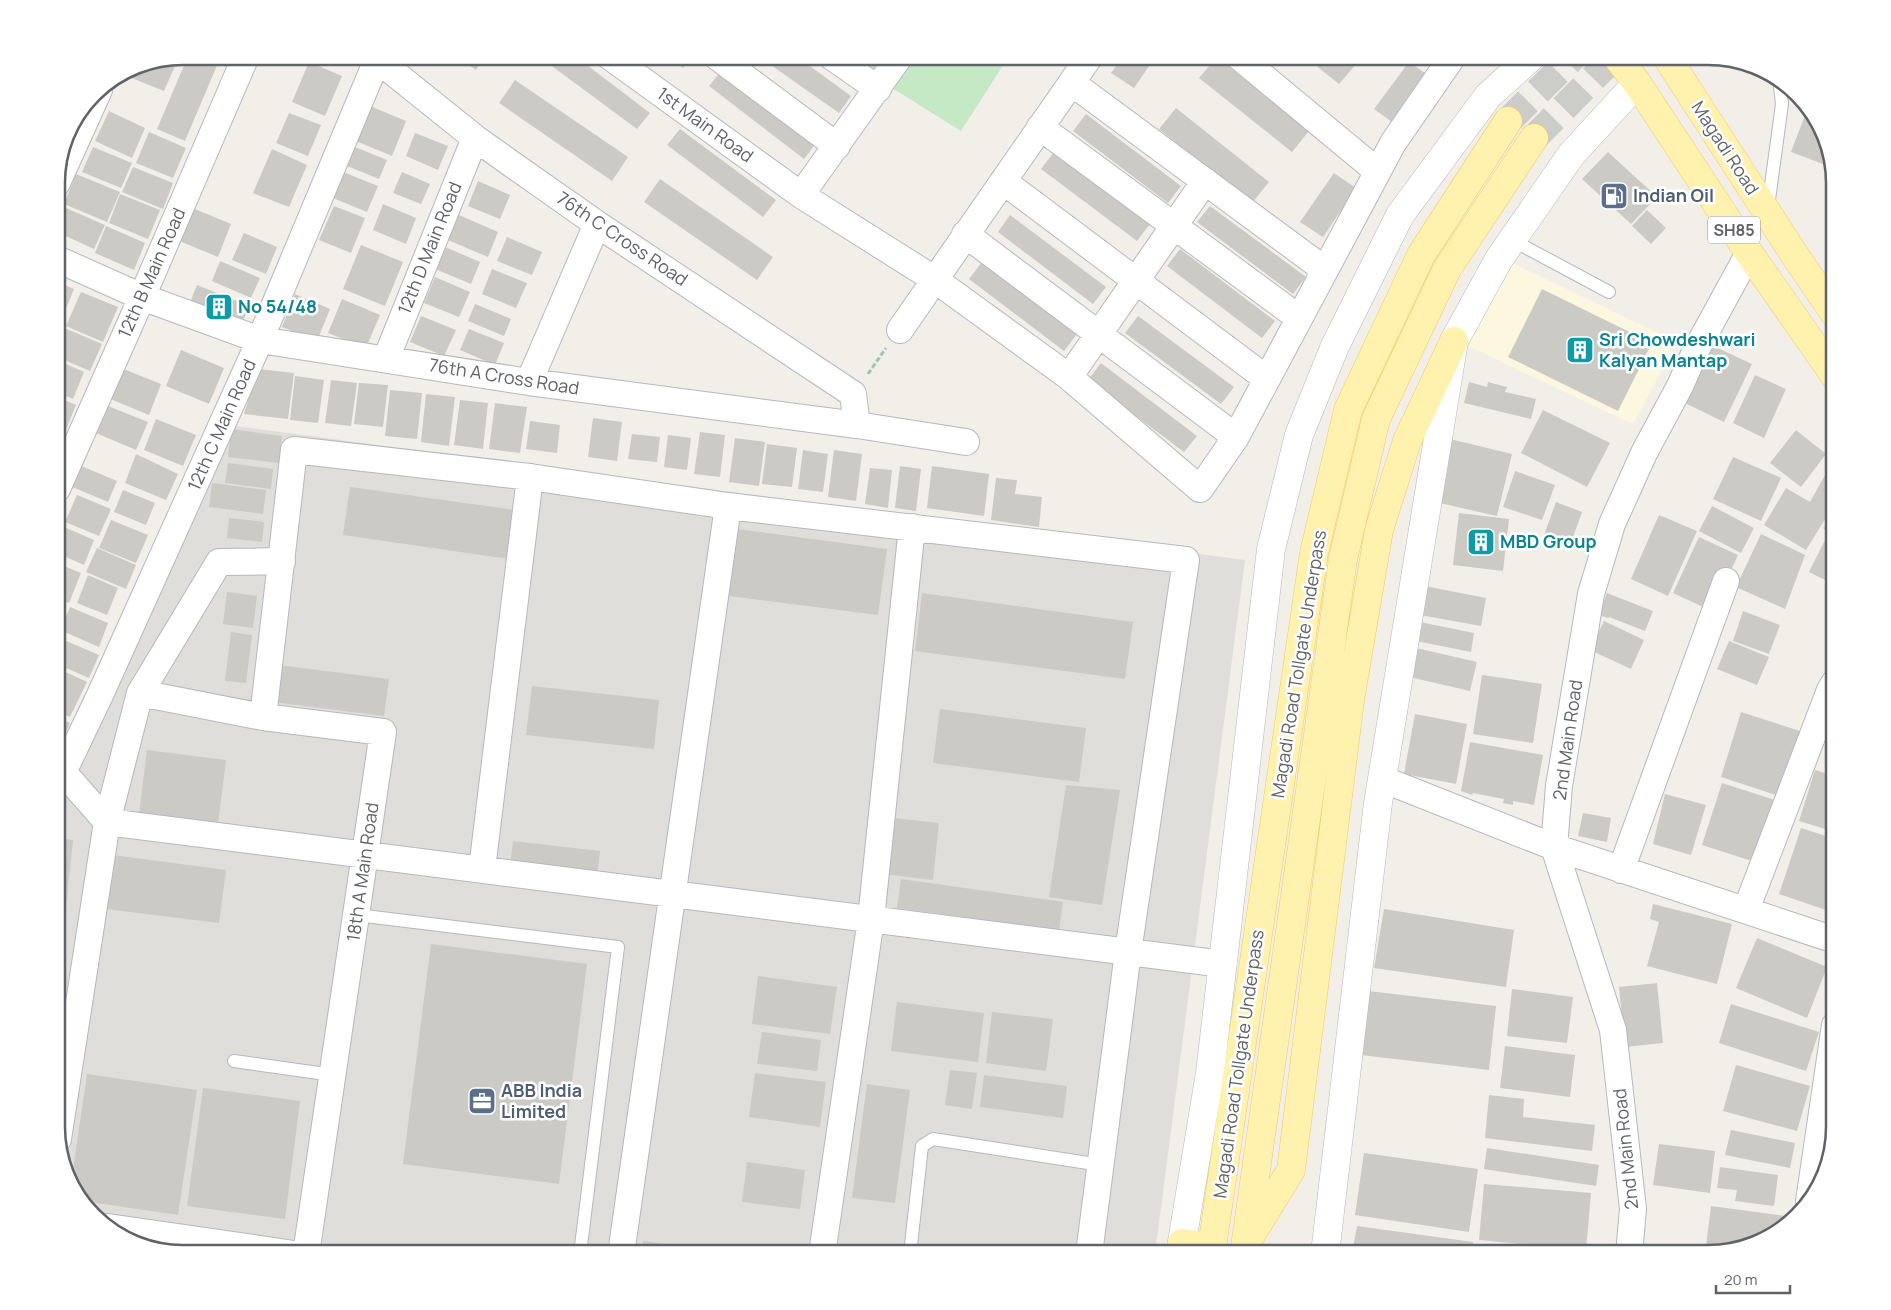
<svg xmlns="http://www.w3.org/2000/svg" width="1891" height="1310" font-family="Manrope,sans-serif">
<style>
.commercial{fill:#fef7e0}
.industrial{fill:#e0deda}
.green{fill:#c5e8c5}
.building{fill:#cccac5}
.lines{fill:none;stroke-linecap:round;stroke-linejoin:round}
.primary-tunnel{stroke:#ccccc8;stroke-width:28;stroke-dasharray:28 14;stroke-linecap:butt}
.service-casing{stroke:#b5b8bc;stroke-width:14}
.minor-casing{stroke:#b5b8bc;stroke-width:28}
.tertiary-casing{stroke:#b5b8bc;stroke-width:29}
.primary-casing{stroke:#f2c960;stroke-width:29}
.path{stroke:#9cc7a9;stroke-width:3;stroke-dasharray:5 2.5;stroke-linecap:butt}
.service{stroke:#fff;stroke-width:12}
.minor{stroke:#fff;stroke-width:26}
.tertiary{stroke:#fff;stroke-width:28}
.primary{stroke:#fff2af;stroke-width:28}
.labels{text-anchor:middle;stroke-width:5;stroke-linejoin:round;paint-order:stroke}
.shield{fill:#fff;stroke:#8f9295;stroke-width:1}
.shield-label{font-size:16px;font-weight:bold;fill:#5f6368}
.street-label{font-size:18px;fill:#5f6368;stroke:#fff}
.service-label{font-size:18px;font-weight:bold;fill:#4e5e75;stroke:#fff;text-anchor:start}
.culture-label{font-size:18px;font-weight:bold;fill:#0d838f;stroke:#fff;text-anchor:start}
.rim{fill:none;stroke:#5f6368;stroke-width:2.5}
</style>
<rect width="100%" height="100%" fill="#f1efe8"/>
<path class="commercial" d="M1506,260L1677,342L1633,424L1468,346Z"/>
<path class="industrial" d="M228,425L1245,560L1155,1254H183L112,1232L73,1190L57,1135V807Z"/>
<path class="green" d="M841,56H1009L961,131Z"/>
<path class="building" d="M188,56H221L185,141L157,129Z
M455,56H485L476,70Z
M543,56H575L650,113L637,129L541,58Z
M667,56H692L683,68Z
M758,56H796L851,96L839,113Z
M1123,56H1156L1134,88L1111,73Z
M1304,56H1348L1357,63L1339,84Z
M179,57L164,91L129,77L135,66Z
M1217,57L1309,131L1292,152L1199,78Z
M309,62L342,76L325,116L292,102Z
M1409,62L1432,78L1396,125L1374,109Z
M722,70L817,142L804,159L709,86Z
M515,80L628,157L612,181L499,103Z
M370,106L406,121L392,156L356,141Z
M1176,108L1269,182L1252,203L1159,129Z
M1807,110L1822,127L1831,167L1791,152Z
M109,111L145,128L132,158L95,141Z
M289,113L321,125L308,156L276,143Z
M1086,114L1181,186L1168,203L1073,131Z
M680,129L776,200L763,217L667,145Z
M149,132L186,148L173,178L136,163Z
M415,133L448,146L438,170L406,156Z
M350,145L387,160L379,179L342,164Z
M93,147L132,163L121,188L82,172Z
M272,149L307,165L289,207L253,193Z
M1054,152L1150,224L1137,241L1041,169Z
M1608,152L1657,197L1631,224L1582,179Z
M133,167L173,183L163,209L122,192Z
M343,172L378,186L367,212L333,198Z
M402,172L430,184L421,204L393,193Z
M1334,173L1356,188L1323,237L1300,222Z
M76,174L120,192L107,222L64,204Z
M660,179L773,257L757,280L644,202Z
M478,181L510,195L500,219L468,206Z
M120,194L160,210L148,239L109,223Z
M383,204L416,218L406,244L373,230Z
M334,206L365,218L351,253L319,240Z
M1210,206L1306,277L1293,294L1197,222Z
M190,207L231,224L218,257L177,240Z
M66,208L105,225L94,249L57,232Z
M1647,210L1666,228L1651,244L1632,226Z
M459,215L498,232L488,257L448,240Z
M1010,215L1106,287L1093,304L998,232Z
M106,226L145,243L134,270L95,253Z
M244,233L277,247L266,274L232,260Z
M507,237L542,252L532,275L497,261Z
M361,245L403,262L385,306L343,289Z
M445,247L480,262L471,284L435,269Z
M1180,249L1275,321L1262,338L1167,266Z
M220,261L260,278L251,298L212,281Z
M982,262L1077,334L1064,351L969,279Z
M492,269L527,283L516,308L482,294Z
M435,277L470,292L459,317L424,303Z
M57,282L74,289L61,321L57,319Z
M197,285L249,306L240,329L188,308Z
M1542,289L1652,343L1618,411L1508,357Z
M81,292L118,307L103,342L66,326Z
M295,294L330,309L317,341L282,327Z
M342,299L380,315L366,348L328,333Z
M475,304L511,319L504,336L468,321Z
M421,316L456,330L444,356L410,342Z
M1138,316L1234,387L1221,404L1125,333Z
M62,327L102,344L90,371L57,357V341Z
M469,329L504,343L495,365L460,350Z
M1711,345L1752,364L1724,422L1683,402Z
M181,350L224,368L209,404L166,386Z
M57,360L84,372L73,399L57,392Z
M1101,363L1197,436L1184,452L1088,380Z
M121,368L161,384L149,415L108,398Z
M258,369L294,373L288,419L244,414Z
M1755,375L1786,389L1764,438L1733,423Z
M295,376L324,380L318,423L290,420Z
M331,380L357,383L351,426L325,423Z
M1469,382L1487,387L1488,382L1507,387L1505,392L1536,399L1531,419L1464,403Z
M359,383L388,385L383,427L354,424Z
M390,390L422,393L417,439L385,436Z
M426,394L455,397L449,446L421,442Z
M57,397L76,405L65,432L57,428Z
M460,400L488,403L483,449L454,445Z
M495,403L527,407L520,453L489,449Z
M108,406L148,422L136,450L96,433Z
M1543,410L1610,443L1587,487L1521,453Z
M593,418L622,422L617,461L588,457Z
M156,419L196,435L183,466L144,450Z
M530,421L560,425L557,453L526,449Z
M231,429L282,436L279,463L228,457Z
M1796,430L1826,454L1801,487L1770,463Z
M57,432L62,435L57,448Z
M700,432L725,435L720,477L694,474Z
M632,434L660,437L657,462L628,459Z
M668,435L691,438L687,470L664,467Z
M735,438L765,442L759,486L729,482Z
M1450,439L1512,454L1497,516L1435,502Z
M767,444L797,448L792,487L762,484Z
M803,450L828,454L823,492L798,489Z
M834,450L862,454L856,501L828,497Z
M136,454L178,474L166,500L125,483Z
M1733,457L1781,478L1761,521L1713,499Z
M228,463L273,469L271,489L225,483Z
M79,465L117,481L108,502L70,486Z
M900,466L921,469L916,511L895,508Z
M932,466L989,474L984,516L927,508Z
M870,468L892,470L888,508L865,504Z
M1829,468L1835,471V503L1806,550L1764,525L1786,488L1810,502Z
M1515,471L1555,485L1542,520L1503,507Z
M996,478L1017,480L1015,494L1042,497L1039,527L991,520Z
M212,483L266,490L263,514L209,507Z
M350,487L516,510L509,559L343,535Z
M123,490L155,503L146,525L114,512Z
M77,495L111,509L99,536L65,522Z
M1556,502L1582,512L1569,548L1543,538Z
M1712,506L1754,528L1741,553L1699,531Z
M1459,513L1509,519L1503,571L1453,565Z
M1835,513V534L1833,536L1823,528Z
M1659,515L1697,531L1668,596L1631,579Z
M229,518L264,522L262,542L227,538Z
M111,520L148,535L136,563L99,548Z
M57,524L94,540L84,565L57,553Z
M730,528L887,549L878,615L721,595Z
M1761,534L1805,555L1785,609L1736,587Z
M1699,537L1738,555L1712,611L1673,593Z
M1825,540L1835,545V585L1809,572Z
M97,548L136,565L126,589L86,572Z
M57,563L81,573L69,603L57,598Z
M88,575L118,588L107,615L77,603Z
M1425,586L1486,598L1481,626L1420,615Z
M227,592L257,596L253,628L223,624Z
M922,593L1133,622L1125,679L915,651Z
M1607,593L1653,611L1645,631L1609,617L1608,618L1598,615Z
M57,606L62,609L57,622Z
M70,607L108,623L99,647L60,630Z
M1743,611L1780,625L1769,654L1733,641Z
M1415,621L1474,633L1471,652L1411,640Z
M1604,621L1644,640L1631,669L1590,650Z
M231,632L252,635L246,683L225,681Z
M57,637L99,655L89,678L57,664Z
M1729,641L1769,657L1757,685L1717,669Z
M1412,647L1477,662L1470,691L1405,676Z
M278,665L389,679L384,716L273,702Z
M57,668L87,682L70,717L57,711Z
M1482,675L1542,684L1533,743L1473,734Z
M532,686L659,700L654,749L526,735Z
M940,709L1086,728L1079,782L933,763Z
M1741,712L1800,731L1779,796L1721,777Z
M1415,714L1467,724L1456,784L1404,774Z
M57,717L70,723L57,753Z
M1470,742L1543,755L1534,805L1513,801V805L1503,803L1504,799L1473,793L1472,795L1461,791Z
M147,750L226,760L218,824L139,814Z
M1815,770L1835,776V832L1799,821Z
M1722,783L1778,801L1758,863L1702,845Z
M1066,785L1120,790L1102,905L1049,897Z
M1665,794L1706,805L1691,855L1653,844Z
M1583,813L1611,818L1607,842L1578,836Z
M884,817L939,823L933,880L876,873Z
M1801,828L1835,839V913L1779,894Z
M57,838L73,840L60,967H57Z
M513,841L600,851L597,877L510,866Z
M113,855L226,870L219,923L106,909Z
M901,879L1063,902L1059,930L897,908Z
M1653,904L1732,924L1717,984L1647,966L1659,922L1650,919Z
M1384,909L1514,930L1506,987L1374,968Z
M1757,938L1827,967L1807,1018L1736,988Z
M431,944L587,964L559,1184L403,1164Z
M758,976L837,987L830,1034L752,1024Z
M1657,983L1663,1043L1625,1047L1619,987Z
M1512,989L1573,997L1567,1043L1507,1036Z
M1368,991L1496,1006L1489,1070L1361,1055Z
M897,1002L984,1013L978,1062L891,1051Z
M1731,1004L1819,1032L1806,1071L1719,1043Z
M992,1012L1053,1019L1046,1071L986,1063Z
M762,1032L821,1040L817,1071L757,1064Z
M1505,1046L1575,1055L1570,1097L1500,1088Z
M1736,1065L1810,1086L1797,1131L1723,1111Z
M950,1070L977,1073L972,1109L945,1105Z
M755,1073L826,1082L820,1127L749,1117Z
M87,1074L197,1090L178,1215L83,1201L73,1190L71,1183Z
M984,1075L1067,1086L1063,1118L980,1107Z
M867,1084L910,1090L895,1203L852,1198Z
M203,1088L300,1101L285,1219L187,1206Z
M1489,1095L1524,1099L1523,1117L1595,1125L1592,1151L1485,1138Z
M1731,1130L1795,1143L1790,1168L1725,1155Z
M1659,1144L1715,1151L1710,1193L1653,1185Z
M1487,1148L1599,1165L1596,1186L1484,1169Z
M1364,1153L1478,1169L1469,1232L1355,1215Z
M747,1162L805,1170L800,1209L742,1202Z
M1720,1167L1778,1175L1774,1206L1735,1201L1737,1190L1717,1188Z
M1484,1184L1591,1193L1586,1250L1479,1240Z
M1711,1206L1792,1217L1771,1237L1705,1254Z
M1357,1226L1473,1242L1472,1254H1352Z
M643,1241L731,1253V1254H642Z
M1508,1246L1562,1253V1254H1507Z"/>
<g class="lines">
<path class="primary-tunnel" d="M1508,121L1574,56
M1534,138L1615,56"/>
<defs>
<path id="service" d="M1768,207L1782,104L1779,78
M1512,240L1609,292
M357,915L618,947L580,1254
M234,1061L333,1075
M910,1254L922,1146L933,1139L1101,1165"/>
<path id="minor" d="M373,56L475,138L513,165L597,224L853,394L857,425
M609,56L801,195L934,279L1069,377L1200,489L1236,437L1393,143L1453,56
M716,56L837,146
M831,56L878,89
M1238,56L1377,171
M1072,83L1325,270
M1040,127L1299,318
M1003,181L1267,379
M57,183L99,90
M801,195L900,56
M965,234L1236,437
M57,259L142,297L260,340L529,382L857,425L966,442
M900,330L1090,56
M386,359L475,138
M1069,377L1205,181
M529,382L597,224
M57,489L142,297L246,56
M140,693L263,717L383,732L306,1254
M263,717L294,450L530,477L728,506L1186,560L1128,952L1089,1254
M57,768L63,772L107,822L1223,964
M1382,779L1554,847L1835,940
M57,785L100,695L260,340L377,60
M482,869L530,477
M1621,870L1726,581
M1746,910L1830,690L1835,682
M58,1139L107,822L140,693L219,562L282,561
M1809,1201L1835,1025
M108,1227L294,1254
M621,1254L728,506
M822,1254L871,919L912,527
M1629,1254L1633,1209L1613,1030L1554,847L1559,786L1591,594L1612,524L1644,453L1680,386L1696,350L1749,253"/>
<path id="tertiary" d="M1180,1254L1210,1073L1271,549L1299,435L1335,346L1400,215L1488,96L1532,56
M1325,1254L1378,803L1454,341L1499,259L1571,155L1637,83"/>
<path id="primary" d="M1616,56L1637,83L1749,253L1835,376
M1666,56L1794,254L1835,314
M1251,1235L1291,1170L1350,700L1379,530L1407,441L1454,341
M1182,1243L1211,1247
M1211,1254L1314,553L1348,410L1421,255L1508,121
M1244,1254L1343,559L1376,419L1447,269L1534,138"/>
</defs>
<use href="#service" class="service-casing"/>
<use href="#minor" class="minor-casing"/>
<use href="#tertiary" class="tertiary-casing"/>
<use href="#primary" class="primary-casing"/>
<path class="path" d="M868,374L886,348"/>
<use href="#service" class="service"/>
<use href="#minor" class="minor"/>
<use href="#tertiary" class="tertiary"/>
<use href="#primary" class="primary"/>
</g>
<defs>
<symbol id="fuel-square" viewBox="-11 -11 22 22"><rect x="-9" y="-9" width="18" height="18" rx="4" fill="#5c6f8a" stroke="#fff"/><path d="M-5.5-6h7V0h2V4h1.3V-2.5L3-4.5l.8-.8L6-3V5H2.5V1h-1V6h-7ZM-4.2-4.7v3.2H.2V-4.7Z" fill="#fff"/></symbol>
<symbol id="building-square" viewBox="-11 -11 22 22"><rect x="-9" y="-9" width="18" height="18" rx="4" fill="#0f9aa8" stroke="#fff"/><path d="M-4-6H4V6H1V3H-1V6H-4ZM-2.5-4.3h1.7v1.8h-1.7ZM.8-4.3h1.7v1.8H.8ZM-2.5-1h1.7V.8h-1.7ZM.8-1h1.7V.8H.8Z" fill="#fff"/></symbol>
<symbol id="office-square" viewBox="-11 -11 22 22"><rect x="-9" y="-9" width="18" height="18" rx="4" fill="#5c6f8a" stroke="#fff"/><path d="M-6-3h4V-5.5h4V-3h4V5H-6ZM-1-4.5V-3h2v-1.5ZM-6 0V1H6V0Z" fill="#fff"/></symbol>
</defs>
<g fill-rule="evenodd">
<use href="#fuel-square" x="1598" y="180" width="32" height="32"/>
<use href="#building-square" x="203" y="291" width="32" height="32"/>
<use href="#building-square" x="1564" y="334" width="32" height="32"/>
<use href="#building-square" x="1465" y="526" width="32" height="32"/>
<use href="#office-square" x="466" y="1085" width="32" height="32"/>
</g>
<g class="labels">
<rect class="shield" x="1708" y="216.5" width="52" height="27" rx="4"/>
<g class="shield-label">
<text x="1734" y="236">SH85</text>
</g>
<g class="street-label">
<text transform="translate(705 125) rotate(36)" y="6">1st Main Road</text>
<text transform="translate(1725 148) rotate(57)" y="6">Magadi Road</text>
<text transform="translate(622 239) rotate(34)" y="6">76th C Cross Road</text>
<text transform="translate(430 248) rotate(-68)" y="6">12th D Main Road</text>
<text transform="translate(152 273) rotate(-66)" y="6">12th B Main Road</text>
<text transform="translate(504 377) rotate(9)" y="6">76th A Cross Road</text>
<text transform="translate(222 425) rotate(-66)" y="6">12th C Main Road</text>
<text transform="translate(1299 664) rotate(-81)" y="6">Magadi Road Tollgate Underpass</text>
<text transform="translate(1568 740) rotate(-82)" y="6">2nd Main Road</text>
<text transform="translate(363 872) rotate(-82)" y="6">18th A Main Road</text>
<text transform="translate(1239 1064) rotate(-82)" y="6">Magadi Road Tollgate Underpass</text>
<text transform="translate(1626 1149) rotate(-96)" y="6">2nd Main Road</text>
</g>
<g class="service-label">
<text x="1633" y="202">Indian Oil</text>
<text x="501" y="1097">ABB India<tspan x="501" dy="21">Limited</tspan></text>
</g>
<g class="culture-label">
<text x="238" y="313">No 54/48</text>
<text x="1599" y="346">Sri Chowdeshwari<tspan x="1599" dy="21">Kalyan Mantap</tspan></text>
<text x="1500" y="548">MBD Group</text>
</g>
</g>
<path d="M0 0H1891V1310H0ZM183 65H1708A118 118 0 0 1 1826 183V1127A118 118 0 0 1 1708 1245H183A118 118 0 0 1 65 1127V183A118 118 0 0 1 183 65Z" fill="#fff" fill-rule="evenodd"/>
<path class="rim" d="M183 65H1708A118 118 0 0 1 1826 183V1127A118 118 0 0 1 1708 1245H183A118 118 0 0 1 65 1127V183A118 118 0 0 1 183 65Z"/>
<path d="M1716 1285v8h74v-8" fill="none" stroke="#5f6368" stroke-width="2.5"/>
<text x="1724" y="1285" font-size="15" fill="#5f6368" stroke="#ffffff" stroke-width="4" paint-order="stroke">20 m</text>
</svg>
